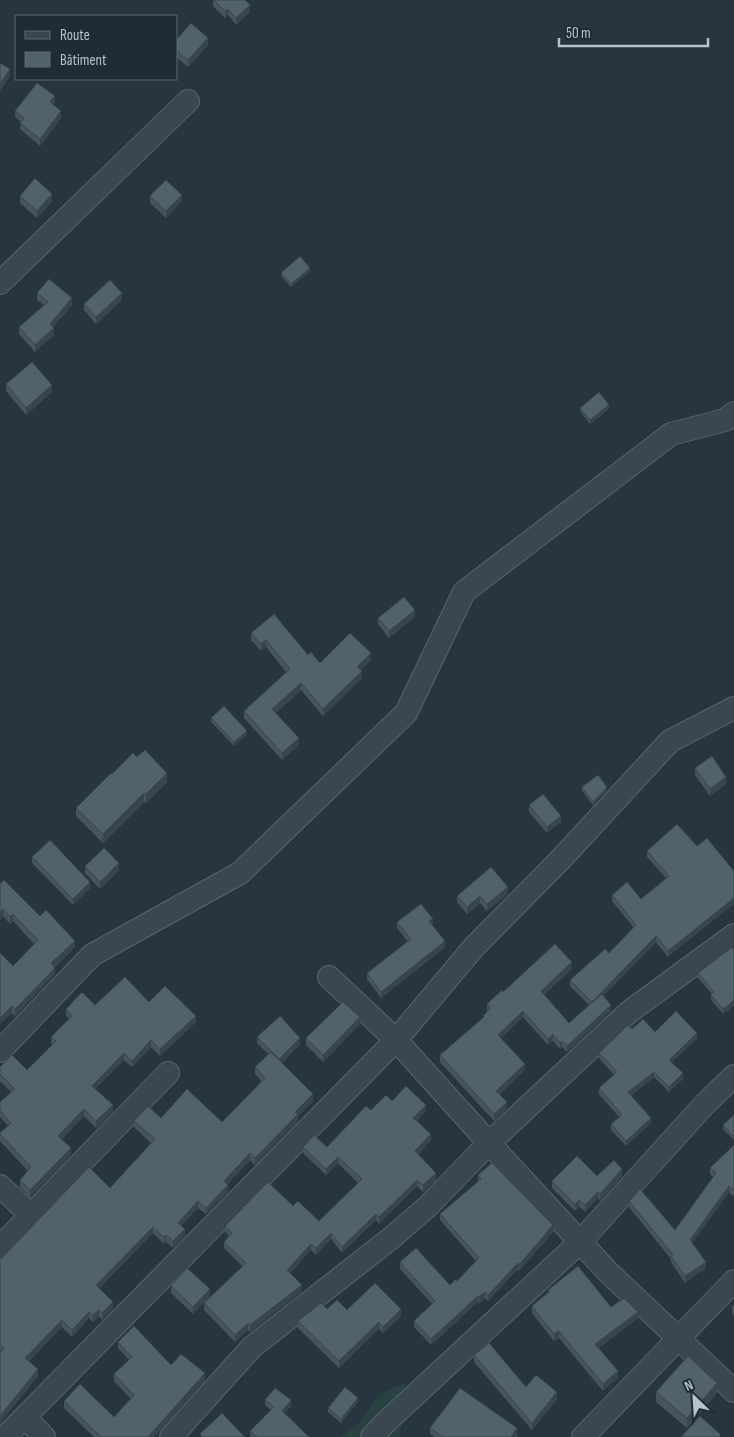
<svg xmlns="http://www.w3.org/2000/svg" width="734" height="1437" font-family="'Sofia Sans Condensed',sans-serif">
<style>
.green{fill:#294140}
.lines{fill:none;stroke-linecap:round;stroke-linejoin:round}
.minor-casing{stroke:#58656d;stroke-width:24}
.minor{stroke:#3b4750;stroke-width:22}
.wall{fill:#47545e}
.shaded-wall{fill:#39454c}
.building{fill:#52626d;stroke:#39454c}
</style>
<rect width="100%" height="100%" fill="#273540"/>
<path class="green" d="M406,1382L400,1437H341L359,1423L380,1394Z"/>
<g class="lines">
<defs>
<path id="minor" d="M0,283L188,101
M329,977L396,1040L489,1143L607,1271L734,1391
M0,1051L92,955L240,873L406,713L464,592L671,434L725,420L734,413
M0,1186L31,1215
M0,1247L168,1073
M26,1418L44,1437
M5,1437L396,1040L474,947L561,859L670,741L734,708
M171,1437L252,1347L390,1239L427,1207L489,1143L629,1012L734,935
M372,1437L385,1423L580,1242L705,1104L734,1076
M583,1437L734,1281"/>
</defs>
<use href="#minor" class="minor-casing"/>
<use href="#minor" class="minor"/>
</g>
<path class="wall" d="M213,0H245L250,12L236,25L228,15L225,18L213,6Z
M176,40L208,45L188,67L176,57Z
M55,103L53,104L61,118L40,146L20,129L21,122L15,117V111Z
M20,196L52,201L37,218L20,203Z
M150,196L182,201L166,218L150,203Z
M310,271L291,287L281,276V273Z
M37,293L72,305L53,327L54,335L35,352L19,334V327L44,305L37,300Z
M122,300L96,324L84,310V304Z
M6,384L52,392L26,415L6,391Z
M580,408L609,409L590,424L580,411Z
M415,617L389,638L378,624V618Z
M251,633L308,655L320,663L371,660L361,670L362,678L323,716L301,690L276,713L299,745L282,760L244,718V711L286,672L266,647L261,651L251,640Z
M211,718L247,734L234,746L211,722Z
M137,757L167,782L146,803L144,802L103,843L76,816V808L112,774Z
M695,768L726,784L710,796L695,775Z
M582,787L607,790L593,805L582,791Z
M529,805L561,822L547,833L529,812Z
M677,824L668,957L656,942L603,996L611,1011L567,1052L562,1047L560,1049L553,1041L548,1045L523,1017L501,1038L525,1070L500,1094L507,1108L494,1121L440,1062V1055L483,1018V1016L487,1011V1004L503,992L572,969L544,995L569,1023L589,1005L570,986V980L609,953L634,928L612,901V895L641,899L666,878L647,857V851Z
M32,857L90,888L73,905L32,863Z
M85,866L119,870L100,889L85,873Z
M0,884L40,916L75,947L55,967V974L15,1016L12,1013L0,1024V953L13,966L34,944L13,921L10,924L3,916L0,920Z
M508,894L487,911L480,903L467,914L457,902V896Z
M397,922L433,925H432L445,947L381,998L367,979V973L408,942L397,928Z
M734,950V1005L723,1014L711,1000V995L712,994L698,978V973Z
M149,1002L196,1022L160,1056L151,1047L132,1067L124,1060L95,1089L113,1111L96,1128L84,1116L62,1139L71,1155L30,1197L20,1187V1180L28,1171L0,1141V1133L8,1126L0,1117V1102L11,1092L0,1081V1067L27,1070L52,1045L51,1043V1037L69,1019L66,1016V1009L95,1005Z
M360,1024L323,1062L306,1045V1038Z
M632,1029L655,1032L697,1038L672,1062L683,1079L669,1092L654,1077L631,1096L651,1123L626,1146L611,1130V1124L619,1117L599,1094V1088L614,1075L599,1058V1053Z
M257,1037L300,1044L282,1063L313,1101L298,1116V1121L255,1165L250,1160L228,1184V1192L206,1214L198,1208L181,1226L185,1236L173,1248L166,1242L164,1244L153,1233L100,1288L113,1309L102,1320L99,1316L93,1322L89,1318L72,1337L62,1327L29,1361L38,1376L0,1423V1353L1,1352L0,1350V1260L110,1188L151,1143L134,1127V1121L161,1118L222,1122L262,1082L255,1074V1067L268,1054L257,1043Z
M392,1101L426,1111L417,1120L431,1140L418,1155L436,1179L423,1192L417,1186L379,1224L376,1220L342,1253L331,1239L316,1255L311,1250L290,1273L302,1291L250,1332L248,1330L235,1342L204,1310V1303L243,1267L224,1248V1242L229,1236L225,1232V1226L293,1206L319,1221L358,1183L338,1163L326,1175L303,1153V1147H327L371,1110Z
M734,1115V1140L723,1129V1125Z
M734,1145V1197L729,1192L692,1243L706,1268L685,1283L671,1262V1259L629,1207V1201L675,1230L713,1177L710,1174V1168Z
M478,1175L553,1232L519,1271L518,1269L488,1301L485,1298L479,1304L478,1302L431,1345L414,1327V1321L432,1304L400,1269V1262L450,1285L457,1281L476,1261L440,1220V1214L478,1182Z
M597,1176H622L600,1201L598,1198L585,1212L579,1206L575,1211L552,1188V1181Z
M171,1286L210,1296L193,1314L171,1293Z
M548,1290L611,1307L638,1318L599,1348L618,1378L603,1391L559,1338L554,1341L532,1313V1306L548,1292Z
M734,1305V1316L732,1313V1307Z
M327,1309L347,1310L401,1316L383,1333L379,1329L339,1368L298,1328V1321Z
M118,1342L205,1380L154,1437H94L64,1408V1401L114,1417L131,1399L114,1381V1374L129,1360L118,1348Z
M474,1355L526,1387L557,1399L532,1430L474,1362Z
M656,1392L717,1393L687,1428L656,1402Z
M265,1400L291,1406L285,1413L309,1437H251L250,1436V1431L271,1410L265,1405Z
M358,1402L341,1423L328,1412V1408Z
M430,1428L517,1435L516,1437H435L430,1434Z"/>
<path class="shaded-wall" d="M250,5V12L236,25V18Z
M228,9V15L225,18V11Z
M208,38V45L188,67V60Z
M10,69V76L0,91V84Z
M55,96V103L50,109V102Z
M61,111V118L40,146V139Z
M52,194V201L37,218V211Z
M182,195V201L166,218V211Z
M310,268V271L291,287V284Z
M122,293V300L96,324V317Z
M72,298V305L50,331V324Z
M54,328V335L35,352V345Z
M52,385V392L26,415V408Z
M609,405V409L590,424V420Z
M415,610V617L389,638V631Z
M266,640V647L261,651V644Z
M371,653V660L357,674V667Z
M362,671V678L323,716V709Z
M301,683V690L272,716V709Z
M247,731V734L234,746V742Z
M299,738V745L282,760V753Z
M167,773V782L146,803V794Z
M726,777V784L710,796V789Z
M607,787V790L593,805V802Z
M144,793V802L103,843V834Z
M561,816V822L547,833V827Z
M119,863V870L100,889V882Z
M90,882V888L73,905V899Z
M508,887V894L487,911V904Z
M480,896V903L467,914V907Z
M734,898V904L668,957V951Z
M3,909V916L0,920V913Z
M13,914V921L10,924V917Z
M433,919V925L429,927V921Z
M656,936V942L592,1008V1002Z
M75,941V947L51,970V963Z
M445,941V947L381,998V992Z
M572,962V969L541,998V991Z
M55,968V974L15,1016V1009Z
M734,1000V1005L723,1014V1009Z
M611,1005V1011L567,1052V1046Z
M12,1006V1013L0,1024V1018Z
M523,1011V1017L498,1042V1035Z
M196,1016V1022L160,1056V1049Z
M360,1017V1024L323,1062V1055Z
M697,1033V1038L669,1065V1060Z
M553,1034V1041L548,1045V1039Z
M300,1038V1044L279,1065V1059Z
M151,1040V1047L132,1067V1061Z
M562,1041V1047L560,1049V1043Z
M124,1053V1060L92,1092V1086Z
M525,1064V1070L496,1097V1091Z
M654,1072V1077L628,1098V1092Z
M683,1073V1079L669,1092V1087Z
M313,1094V1101L298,1116V1121L255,1165V1158L295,1112Z
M507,1102V1108L494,1121V1114Z
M113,1105V1111L96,1128V1121Z
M426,1105V1111L413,1124V1118Z
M84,1109V1116L58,1143V1136Z
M651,1118V1123L626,1146V1141Z
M431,1134V1140L415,1158V1151Z
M71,1148V1155L30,1197V1190Z
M250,1153V1160L224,1188V1181Z
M338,1157V1163L326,1175V1169Z
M622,1169V1176L600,1201V1194Z
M436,1173V1179L423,1192V1185Z
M417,1180V1186L379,1224V1217Z
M228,1185V1192L206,1214V1208Z
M729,1186V1192L690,1246V1240Z
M598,1192V1198L585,1212V1205Z
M579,1200V1206L575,1211V1204Z
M198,1201V1208L178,1229V1223Z
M376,1214V1220L342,1253V1247Z
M553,1225V1232L519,1271V1265Z
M153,1227V1233L96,1292V1285Z
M185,1229V1236L173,1248V1241Z
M331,1233V1239L316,1255V1248Z
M166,1235V1242L164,1244V1237Z
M311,1244V1250L287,1277V1270Z
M706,1262V1268L685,1283V1276Z
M518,1263V1269L488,1301V1295Z
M302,1285V1291L250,1332V1325Z
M210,1289V1296L193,1314V1307Z
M485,1292V1298L479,1304V1297Z
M478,1296V1302L431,1345V1339Z
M113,1302V1309L102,1320V1313Z
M401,1309V1316L383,1333V1327Z
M99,1310V1316L93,1322V1315Z
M89,1312V1318L72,1337V1330Z
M638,1312V1318L595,1351V1344Z
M62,1320V1327L25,1365V1358Z
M379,1322V1329L339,1368V1361Z
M248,1323V1330L235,1342V1335Z
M559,1331V1338L554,1341V1334Z
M38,1369V1376L0,1423V1416Z
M618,1371V1378L603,1391V1384Z
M205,1373V1380L154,1437H148Z
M717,1383V1393L687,1428V1418Z
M557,1392V1399L532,1430V1423Z
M358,1398V1402L341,1423V1419Z
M291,1400V1406L282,1416V1411Z
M517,1428V1435L516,1437H511Z"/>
<path class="building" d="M214,0H245L250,5L236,18L228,9L225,11Z
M191,23L208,38L188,60L176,50V40Z
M0,63L10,69L0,84Z
M37,83L55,96L50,102L61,111L40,139L20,123L24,118L15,111Z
M35,178L52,194L37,211L20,196Z
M166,180L182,195L166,211L150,196Z
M300,256L310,268L291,284L281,273Z
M49,279L72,298L50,324L54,328L35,345L19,327L48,302L37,293Z
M110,280L122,293L96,317L84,304Z
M32,362L52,385L26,408L6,384Z
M599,392L609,405L590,420L580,408Z
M404,597L415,610L389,631L378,618Z
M274,614L308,655L311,652L320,663L350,633L371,653L357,667L362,671L323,709L301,683L272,709L299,738L282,753L244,711L290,669L266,640L261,644L251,633Z
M224,706L247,731L234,742L211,718Z
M145,750L167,773L146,794L144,793L103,834L76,808L111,773L112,774L133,753L137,757Z
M712,756L726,777L710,789L695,768Z
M598,775L607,787L593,802L582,787Z
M543,794L561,816L547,827L529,805Z
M677,824L697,846L707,838L734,871V898L668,951L656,936L592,1002L570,980L605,949L609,953L636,925L612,895L627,882L641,899L669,876L647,851Z
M50,840L90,882L73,899L32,857Z
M104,848L119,863L100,882L85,866Z
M491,867L508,887L487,904L480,896L467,907L457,896Z
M4,880L40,916L46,910L75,941L51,963L55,968L15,1009L12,1006L0,1018V953L13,966L38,940L13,914L10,917L3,909L0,913V884Z
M421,904L433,919L429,921L445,941L381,992L367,973L411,939L397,922Z
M555,944L572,962L541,991L569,1023L602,994L611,1005L567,1046L562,1041L560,1043L553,1034L548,1039L523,1011L498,1035L525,1064L496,1091L507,1102L494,1114L440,1055L484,1017L483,1016L491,1008L487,1004L502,990L503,992Z
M732,947L734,950V1000L723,1009L711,995L714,992L698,973Z
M125,977L149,1002L165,986L196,1016L160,1049L151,1040L132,1061L124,1053L92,1086L113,1105L96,1121L84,1109L58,1136L71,1148L30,1190L20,1180L31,1167L0,1134V1133L11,1123L0,1110V1102L15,1089L0,1074V1067L12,1055L27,1070L56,1041L51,1037L72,1016L66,1009L82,992L95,1005Z
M343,1002L360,1017L323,1055L306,1038Z
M676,1011L697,1033L669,1060L683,1073L669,1087L654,1072L628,1092L651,1118L626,1141L611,1124L622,1115L599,1088L617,1072L599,1053L628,1025L632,1029L643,1019L655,1032Z
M280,1016L300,1038L279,1059L257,1037Z
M271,1052L313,1094L295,1112L298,1114L255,1158L250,1153L224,1181L228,1185L206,1208L198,1201L178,1223L185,1229L173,1241L166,1235L164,1237L153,1227L96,1285L113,1302L102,1313L99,1310L93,1315L89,1312L72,1330L62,1320L25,1358L38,1369L0,1416V1353L4,1348L0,1344V1260L89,1167L110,1188L155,1139L134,1121L148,1106L161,1118L187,1089L222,1122L265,1078L255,1067Z
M406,1086L426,1105L413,1118L431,1134L415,1151L436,1173L423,1185L417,1180L379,1217L376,1214L342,1247L331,1233L316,1248L311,1244L287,1270L302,1285L250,1325L248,1323L235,1335L204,1303L246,1263L224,1242L232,1233L225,1226L268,1182L293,1206L298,1201L319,1221L362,1179L338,1157L326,1169L303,1147L314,1135L327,1147L366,1106L371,1110L386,1095L392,1101Z
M734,1115V1137L723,1125Z
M734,1145V1191L729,1186L690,1240L706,1262L685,1276L671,1256L673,1255L629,1201L640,1189L675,1230L716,1173L710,1168Z
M577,1156L597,1176L614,1160L622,1169L600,1194L598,1192L585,1205L579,1200L575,1204L552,1181Z
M492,1163L553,1225L519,1265L518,1263L488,1295L485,1292L479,1297L478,1296L431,1339L414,1321L435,1301L400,1262L416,1248L450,1285L456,1279L457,1281L479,1258L440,1214L481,1179L478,1175Z
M578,1266L611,1307L624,1298L638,1312L595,1344L618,1371L603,1384L559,1331L554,1334L532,1306L550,1291L548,1290Z
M187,1268L210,1289L193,1307L171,1286Z
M375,1283L401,1309L383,1327L379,1322L339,1361L298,1321L321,1303L327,1309L337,1300L347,1310Z
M134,1326L171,1365L181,1354L205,1373L148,1437H101L64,1401L80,1384L114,1417L134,1395L114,1374L132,1357L118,1342Z
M489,1343L526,1387L536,1375L557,1392L532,1423L474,1355Z
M688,1356L717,1383L687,1418L656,1392Z
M345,1387L358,1398L341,1419L328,1408Z
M275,1388L291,1400L282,1411L309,1437H257L250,1431L274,1407L265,1400Z
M460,1388L517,1428L511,1437H443L430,1428Z
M222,1413L245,1437H202L200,1434Z
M700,1416L721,1435L719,1437H681Z"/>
<rect x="15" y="15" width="162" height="65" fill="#1f2c35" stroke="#5c6871"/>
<rect x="25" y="31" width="25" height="8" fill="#3b4750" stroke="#5c6871"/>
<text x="60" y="40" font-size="15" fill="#b7c2ca">Route</text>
<rect x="25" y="52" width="25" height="15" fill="#52626d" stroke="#5c6871"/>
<text x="60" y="65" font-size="15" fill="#b7c2ca">Bâtiment</text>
<g transform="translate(694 1397) rotate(335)" stroke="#1f2c35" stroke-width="4" paint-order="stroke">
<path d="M0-4L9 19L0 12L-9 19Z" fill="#b7c2ca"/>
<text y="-8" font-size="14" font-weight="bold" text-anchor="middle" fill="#b7c2ca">N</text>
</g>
<path d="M559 38v8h149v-8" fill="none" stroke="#b7c2ca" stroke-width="2.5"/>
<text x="566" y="38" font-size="15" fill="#b7c2ca" stroke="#1f2c35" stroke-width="4" paint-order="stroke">50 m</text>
</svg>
